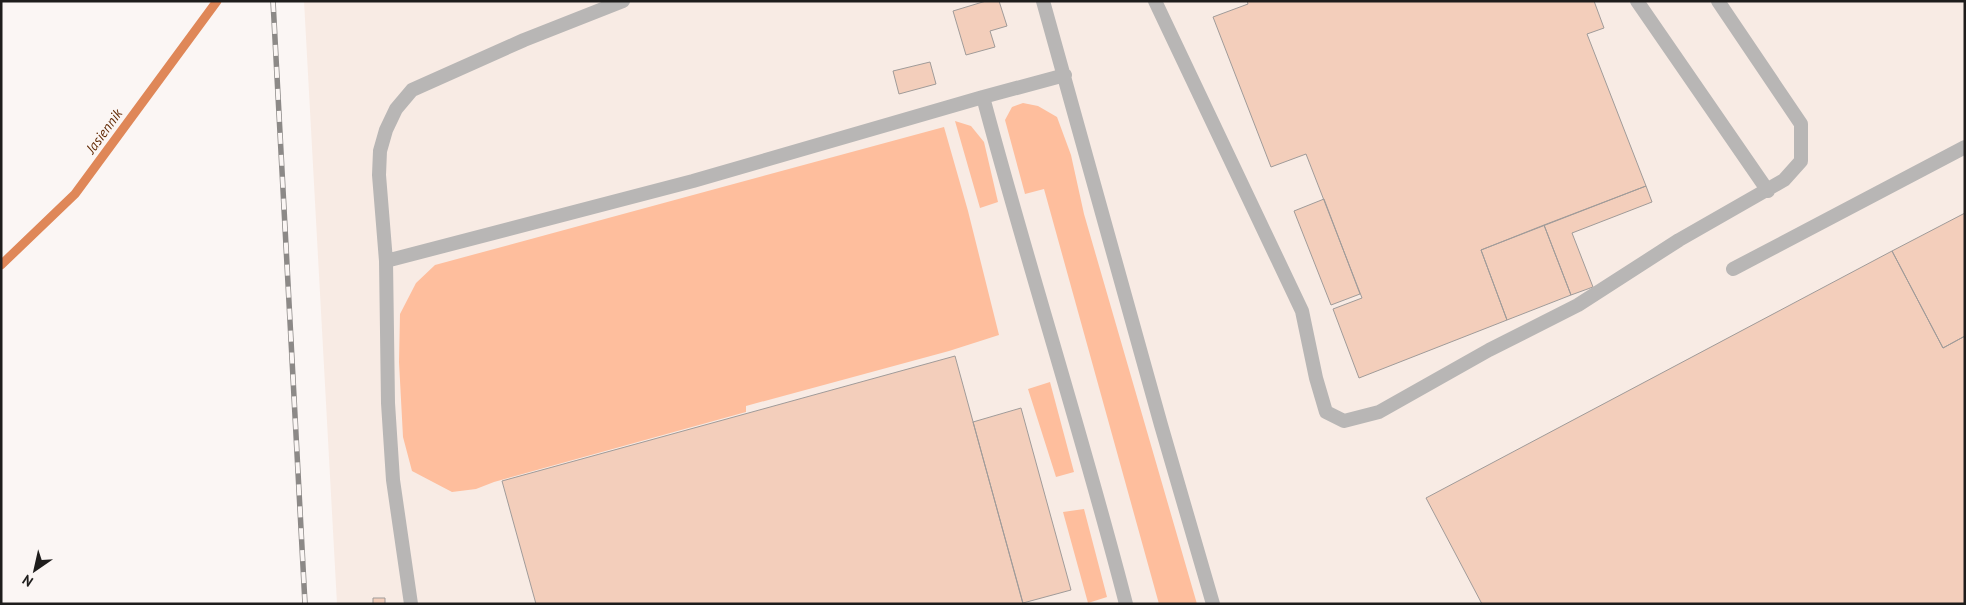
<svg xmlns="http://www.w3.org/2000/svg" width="1966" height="605" font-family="'PT Sans',sans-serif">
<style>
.built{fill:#f8ebe4}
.green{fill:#febe9d}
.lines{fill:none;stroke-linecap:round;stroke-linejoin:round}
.stream{stroke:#df8758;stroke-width:9}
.building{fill:#f3cebb;stroke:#a09b99}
.lane{stroke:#b8b6b5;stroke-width:14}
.rail-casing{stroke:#8c8987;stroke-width:5.5}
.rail{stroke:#fbf6f4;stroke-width:4;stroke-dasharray:11;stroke-linecap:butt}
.labels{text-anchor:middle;stroke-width:4;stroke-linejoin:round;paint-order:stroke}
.water-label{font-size:14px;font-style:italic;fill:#632b06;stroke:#fbf6f4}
</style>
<rect width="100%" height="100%" fill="#fbf6f4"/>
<path class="built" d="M304,1H1965V604H337Z"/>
<path class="green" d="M1023,103L1038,106L1057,117L1071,155L1084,214L1197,604H1159L1044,189L1025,194L1005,120L1012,107Z
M955,121L971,126L984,142L998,202L980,208Z
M944,127L968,211L999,335L949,351L746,406V412L494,482L476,489L452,492L412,471L403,437L399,362L400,314L416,283L435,265Z
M1050,382L1074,472L1056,477L1028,389Z
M1084,509L1107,597L1088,603L1063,512Z"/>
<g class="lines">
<path class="stream" d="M1,265L75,194L217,1"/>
</g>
<path class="building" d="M986,1H999L1007,26L990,31L995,47L966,55L953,11Z
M1247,1H1594L1604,28L1587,34L1646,186L1481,250L1507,320L1359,378L1333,309L1362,298L1306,154L1271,167L1213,17L1248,4Z
M930,62L936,84L899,94L893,71Z
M1646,186L1652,202L1572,233L1593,287L1571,295L1544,225Z
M1324,199L1360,294L1331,305L1294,211Z
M1965,213V336L1943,348L1892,251Z
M1544,225L1571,295L1507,320L1481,250Z
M1892,251L1943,348L1965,336V604H1482L1426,498Z
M955,356L1023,604H536L502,481Z
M1021,408L1071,590L1023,603L973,422Z
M373,598H385V604H373Z"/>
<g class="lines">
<path class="lane" d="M1043,1L1161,425L1213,604
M1155,1L1302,311L1316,378L1326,412L1344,421L1379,412L1489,350L1578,305L1679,240L1784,180L1801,161V124L1718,1
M1637,1L1768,191
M1065,75L983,97C1028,266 1082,433 1126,604
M386,261L379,175L380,151L386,130L396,109L412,90L524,40L623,1
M1733,269L1965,147
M411,604L393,480L388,403L386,261L693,181L983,97"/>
<defs>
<path id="rail" d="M273,1L305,604"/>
</defs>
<use href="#rail" class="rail-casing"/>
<use href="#rail" class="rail"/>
</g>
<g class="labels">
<g class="water-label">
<text transform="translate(104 131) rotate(-54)" y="5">Jasiennik</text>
</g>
</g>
<rect width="1966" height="605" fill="none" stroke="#1e1d1c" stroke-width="5"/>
<g transform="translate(35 570) rotate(214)" stroke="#fbf6f4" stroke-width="4" paint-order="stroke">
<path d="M0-4L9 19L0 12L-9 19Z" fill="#1e1d1c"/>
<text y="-8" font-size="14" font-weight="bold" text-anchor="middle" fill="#1e1d1c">N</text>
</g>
</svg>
